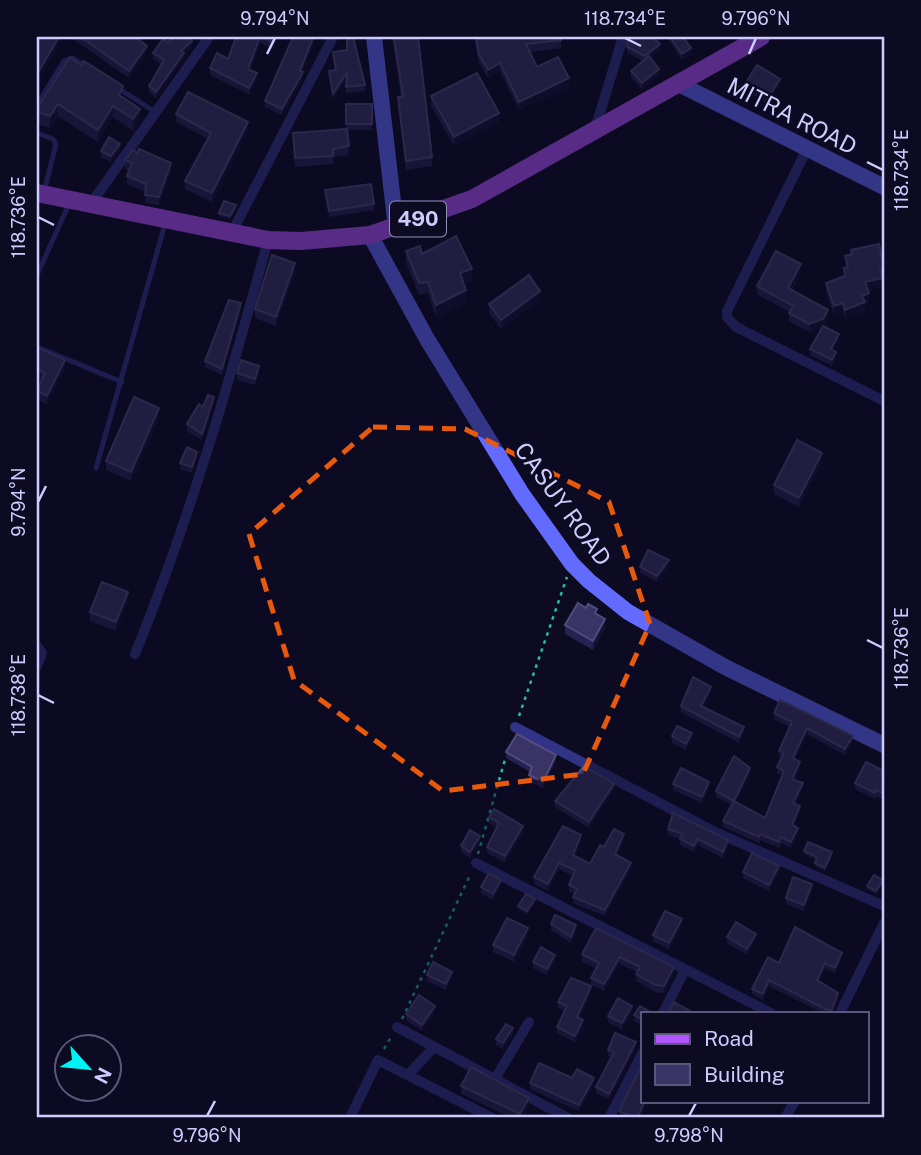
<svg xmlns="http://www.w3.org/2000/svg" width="921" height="1155" font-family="'Public Sans',sans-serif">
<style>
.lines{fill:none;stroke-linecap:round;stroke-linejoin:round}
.path{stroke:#21bea8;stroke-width:2.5;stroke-dasharray:3.5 5;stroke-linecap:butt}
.lane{stroke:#313486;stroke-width:5}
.street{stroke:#313486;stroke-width:10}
.secondary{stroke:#636bff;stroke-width:16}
.primary{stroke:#b153ff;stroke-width:18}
.wall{fill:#272252}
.shaded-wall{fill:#151137}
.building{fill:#393465;stroke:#504c7d;stroke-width:2}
.marked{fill:none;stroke:#e8590c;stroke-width:5;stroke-dasharray:14 9;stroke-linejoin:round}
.ticks{fill:none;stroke:#cdccff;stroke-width:2.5}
.labels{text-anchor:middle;stroke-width:5;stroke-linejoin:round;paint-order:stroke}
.shield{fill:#0d0b22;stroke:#9392bd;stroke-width:2}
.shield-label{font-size:21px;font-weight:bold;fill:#cdccff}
.street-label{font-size:23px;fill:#cdccff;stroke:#0d0b22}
.neatline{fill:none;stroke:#cdccff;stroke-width:2.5}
.ticks-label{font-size:18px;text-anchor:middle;fill:#cdccff}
</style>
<rect width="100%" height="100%" fill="#0d0b22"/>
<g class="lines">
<path class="path" d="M519,716L567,577
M478,854L506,756
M402,1019L471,873
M384,1049L391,1037"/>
<path class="lane" d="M118,88L155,112
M37,105L64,61L72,58L87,67
M37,133L53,139L56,144L44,192
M37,275L69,204
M37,347L122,382
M96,468L165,224"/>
<path class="street" d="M595,129L623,37
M807,149L727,311V317L736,327L884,401
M90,205L209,37
M231,234L333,37
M37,646L42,653L37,666
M135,654C190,519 230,380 268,240
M515,727L713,831L884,906
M476,863L771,1013
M663,1013L685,970
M840,1013L884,923
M397,1027L568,1118
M408,1075L434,1047
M495,1079L529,1022
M350,1118L378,1060L492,1118
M609,1118L643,1052
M785,1118L795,1101"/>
<path class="secondary" d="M374,37L396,228
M679,84L884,187
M370,235L427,339L522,494L572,564L589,581L628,612L725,667L884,745"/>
<path class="primary" d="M37,193L268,240L301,241L370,235L472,199L761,37"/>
</g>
<path class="wall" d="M70,37H144L141,41L147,53L129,78Z
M236,37H278L272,49L260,42L250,70L257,80L249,94L210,75V68L228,59Z
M392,37H418L432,157V166L406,170L398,106V97L401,96Z
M474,37H561V48L530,52L537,67L569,87L519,110L500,71L488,78L479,63Z
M668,37H683L691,54L682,60L668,39Z
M168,42L192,47L184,54V59L156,98L149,92V86L161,64L153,59V53Z
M313,45L302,71L303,78L282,115L265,107V101Z
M627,47L660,50L650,57L659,75L642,89L631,77V71L643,61L627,52Z
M333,52L365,85V91L346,93V79L333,100L329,71L335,70Z
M70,57L123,97L140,121L133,131L113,117L98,142L58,116L50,128L37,124V108Z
M745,84L780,85L768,104L745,90Z
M431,96L499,122L454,146L431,106Z
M346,104H372V130H347L349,155L333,157V164L295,167L293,141L346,129Z
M176,114L248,130L212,202L185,189V181L208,139L176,122Z
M120,150L111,162L101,157V151Z
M125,160L171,171L159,205L145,203V192L127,184V176L129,171L125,169Z
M325,190L374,204V210L329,217Z
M236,208L230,219L219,216V213Z
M851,250L884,268V278H882V287L868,290L869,302L865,304V311L845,319L843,312L834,315L826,292V283L844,277V268H846L845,256L851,254Z
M406,251L422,254L472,281L464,283L466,302L436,317L428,293L419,295L406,263Z
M295,272L276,326L255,318V309Z
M801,272L792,290L828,318L824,326L839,340L833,350L836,358L832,366L810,355V349L821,328L809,332L789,321V312L757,294V286Z
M540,300L501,329L489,313V304Z
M241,309L222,375L205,367V361Z
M37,347L65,369L47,404L37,400V390L42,380L37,378Z
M259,372L255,385L237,380V373Z
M214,403L202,440L187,431V424L203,407Z
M159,417L131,481L106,470V461Z
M197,458L192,473L180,469V463Z
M822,462L799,507L774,494V485Z
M669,566L657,582L640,573V567Z
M128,601L116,631L90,621V612Z
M597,614L605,628L593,650L565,634V625Z
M711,692L703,707L744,733L739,743L681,712V706Z
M774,713L853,741L845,755L807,734L795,759L800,768L795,780L803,789L796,804L800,812L794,826L798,834L791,848L781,843L779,848L760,840L759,843L723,827V821L731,805L716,797V791L750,774L736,802L765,818L782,776L777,773V767L781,758L779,757V751L790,727L774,719Z
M672,736L692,739L686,750L672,743Z
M506,752L556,761L543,788L529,781V775L530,772L506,758Z
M884,771V800L876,796L875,799L855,789V783Z
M673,784L709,788L702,803L673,790Z
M614,790L589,828L555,807V801Z
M489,817L523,832L505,862L487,853V847L497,827L489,823Z
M668,829L728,846L723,858L698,845L694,852L680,845V839L668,835Z
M624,841L617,856L631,870L605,916L573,903L574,894L569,891V885L573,876L559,869L548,891L534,884V877L581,842L575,856L590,864L604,847Z
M480,842L470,858L461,852V846Z
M804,851L832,855L825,871L815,866L816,860L804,854Z
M743,872H779L769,891L743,878Z
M883,883L876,894L867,889V886Z
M501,886L493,900L481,893V887Z
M812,890L804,911L786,904V898Z
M535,902L527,914L518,909V906Z
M551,924L576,931L571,943L551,930Z
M682,925L669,949L653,941V935Z
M596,928L674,974L664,993L655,992L636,981L637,972L620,964L604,991L591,985V978L596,968L582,962V954Z
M528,934L514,962L493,952V945Z
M727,937L756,940L747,955L727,943Z
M842,959L835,973L825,969L819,982L838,999L833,1013H823L769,986L763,1000L752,994V989L779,963Z
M555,961L547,975L533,968V962Z
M427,975L452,978L446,990L427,981Z
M591,992L579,1019L583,1027L575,1042L557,1033V1027L565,1011L558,1008V1002Z
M435,1012L422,1031L406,1020V1014Z
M632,1012L622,1030L608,1022V1016Z
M643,1013V1026L634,1021V1015Z
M513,1034L503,1049L496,1045V1039Z
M636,1048L609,1100L596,1093V1087L611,1057L608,1056V1050Z
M572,1078L594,1084L579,1111L530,1089V1083Z
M461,1086L529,1106L522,1118H511L461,1094Z
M619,1111L640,1118H622L619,1117Z"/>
<path class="shaded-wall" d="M59,37H64L37,82V74Z
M260,37V42L248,76V69Z
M274,37H278L272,49V42Z
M313,38V45L301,76L303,72V78L282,115V109L300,71Z
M192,41V47L184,54V59L156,98V92L181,51Z
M660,44V50L645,62V56Z
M147,46V53L129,78V71Z
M691,48V54L682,60V54Z
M500,63V71L488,78V70Z
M659,69V75L642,89V83Z
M347,72V78L333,100V94Z
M257,73V80L249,94V88Z
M569,78V87L519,110V102Z
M780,79V85L768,104V98Z
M58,104V116L50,128V116Z
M113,106V117L98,142V130Z
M140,109V121L133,131V119Z
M499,113V122L454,146V137Z
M248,122V130L212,202V193Z
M120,144V150L111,162V156Z
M171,163V171L159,205V197Z
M295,263V272L276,326V317Z
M801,264V272L788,296V288Z
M472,269V281L460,285V273Z
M882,278V287L865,291V282Z
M466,290V302L436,317V305Z
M540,291V300L501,329V320Z
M869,293V302L865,304V311L845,319V310L862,296Z
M241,303V309L222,375V369Z
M843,303V312L834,315V306Z
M828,310V318L823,327L809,332V324Z
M839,334V340L831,355V349Z
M836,352V358L832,366V360Z
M65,360V369L47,404V396Z
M259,366V372L255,385V379Z
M214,397V403L202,440V434Z
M159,408V417L131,481V472Z
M197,452V458L192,473V467Z
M822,453V462L799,507V498Z
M669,560V566L657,582V576Z
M128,592V601L116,631V622Z
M605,619V628L593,650V641Z
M711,687V692L701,712V706Z
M744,727V733L739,743V737Z
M807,728V734L793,764V758Z
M692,733V739L686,750V744Z
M853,736V741L845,755V749Z
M556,755V761L543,788V782Z
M800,762V768L792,784V779Z
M750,768V774L734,807V801Z
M709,782V788L702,803V797Z
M803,783V789L793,809V803Z
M614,784V790L589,828V822Z
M800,806V812L792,831V825Z
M523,826V832L505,862V856Z
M798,828V834L791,848V842Z
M624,834V841L615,861V854Z
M581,835V842L573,861V855Z
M480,836V842L470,858V852Z
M698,839V845L694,852V846Z
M728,840V846L723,858V852Z
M559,863V869L548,891V884Z
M631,863V870L605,916V910Z
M779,866V872L769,891V885Z
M501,880V886L493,900V894Z
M812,884V890L804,911V905Z
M535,899V902L527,914V911Z
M682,919V925L669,949V943Z
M576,925V931L571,943V937Z
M528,928V934L514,962V955Z
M756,934V940L747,955V949Z
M842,953V959L835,973V968Z
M555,955V961L547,975V969Z
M620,957V964L604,991V984Z
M825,963V969L817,986V980Z
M674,967V974L664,993V986Z
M452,972V978L446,990V984Z
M769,980V986L763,1000V994Z
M591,986V992L577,1023V1017Z
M838,993V999L833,1013H831Z
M435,1006V1012L422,1031V1025Z
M632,1006V1012L622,1030V1023Z
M583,1020V1027L575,1042V1036Z
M513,1028V1034L503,1049V1043Z
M636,1042V1048L609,1100V1094Z
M594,1078V1084L579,1111V1105Z
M529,1098V1106L522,1118H520V1114Z
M645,1101H648L640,1118H637Z"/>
<path class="building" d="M37,37H59L37,74Z
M81,37H139L138,39L147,46L129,71Z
M174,37H189L192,41L181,51L184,53L156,92L149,86L164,60L153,53L163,39L168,42Z
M236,37H260L248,69L257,73L249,88L210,68L217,53L228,59Z
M263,37H274L272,42Z
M293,37H309L313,38L300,71L303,72L282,109L265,101Z
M347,37H353L365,85L346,87L347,72L333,94L329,71L336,70L333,52L347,50Z
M394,37H418L432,157L406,161L398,97L403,96Z
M476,37H561V40L526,44L537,67L558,57L569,78L519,102L500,63L488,70L479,55Z
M628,37H653L660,44L645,56L627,47Z
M670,37H683L691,48L682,54Z
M649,56L659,69L642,83L631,71Z
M70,57L81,65L84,61L123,86L119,95L140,109L133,119L113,106L98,130L58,104L50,116L37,112V108Z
M757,65L780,79L768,98L745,84Z
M477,73L499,113L454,137L431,96Z
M188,92L248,122L212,193L185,181L211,133L176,114Z
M346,104H372V124H346Z
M347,129L349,146L333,149V156L295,158L293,133Z
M109,137L120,144L111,156L101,151Z
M139,149L171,163L159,197L145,195L146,184L127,176L132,163L125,160L133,150L137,153Z
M371,184L374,204L329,211L325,190Z
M224,201L236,205L230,216L219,213Z
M456,236L472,269L460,273L466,290L436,305L428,282L419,283L406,251L420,246L422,254Z
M879,244L884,268L880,269L882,278L865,282L869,293L862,296L865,302L845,310L843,303L834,306L826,283L845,276L844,268L848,267L845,256L852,254L851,250Z
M776,251L801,264L788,288L828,310L823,319L809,324L789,313L793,306L757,286Z
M272,255L295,263L276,317L255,309Z
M529,275L540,291L501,320L489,304Z
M229,300L241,303L222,369L205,361Z
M823,326L839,334L831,349L836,352L832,360L810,349Z
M37,347L65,360L47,396L37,391L45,373L37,369Z
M241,360L259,366L255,379L237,373Z
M208,395L214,397L202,434L187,424L199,404L203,407Z
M134,397L159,408L131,472L106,461Z
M797,440L822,453L799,498L774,485Z
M187,447L197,452L192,467L180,463Z
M648,550L669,560L657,576L640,567Z
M102,582L128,592L116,622L90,612Z
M578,603L586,608L588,604L597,609L595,613L605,619L593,641L565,625Z
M693,677L711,687L701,706L744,727L739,737L681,706Z
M780,700L853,736L845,749L807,728L793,758L800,762L792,779L803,783L793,803L800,806L792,825L798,828L791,842L781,837L779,842L760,834L759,837L723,821L734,801L765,818L784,771L777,767L784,753L779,751L792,722L774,713Z
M677,726L692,733L686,744L672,736Z
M517,734L556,755L543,782L529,775L532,767L506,752Z
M734,756L750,768L734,801L716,791Z
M866,762L884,771V794L876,790L875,793L855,783Z
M584,766L614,784L589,822L555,801Z
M681,768L709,782L702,797L673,784Z
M494,809L523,826L505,856L487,847L499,823L489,817Z
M673,813L728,840L723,852L698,839L694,846L680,839L683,834L668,829Z
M563,826L581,835L573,855L590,864L600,845L604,847L614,829L624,834L615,854L631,863L605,910L573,897L577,889L569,885L575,870L559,863L548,884L534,877Z
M470,830L480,836L470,852L461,846Z
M808,842L832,852L825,868L815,863L817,857L804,851Z
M752,853L779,866L769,885L743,872Z
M489,873L501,880L493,894L481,887Z
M874,875L883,880L876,891L867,886Z
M793,877L812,884L804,905L786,898Z
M526,894L535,899L527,911L518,906Z
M665,911L682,919L669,943L653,935Z
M555,915L576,925L571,937L551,924Z
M507,918L528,928L514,955L493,945Z
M736,922L756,934L747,949L727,937Z
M795,927L842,953L835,968L825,963L817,980L838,993L831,1012L769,980L763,994L752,989L768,957L779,963Z
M596,928L674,967L664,986L655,985L636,974L640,967L620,957L604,984L591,978L599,963L582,954Z
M541,947L555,955L547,969L533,962Z
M433,962L452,972L446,984L427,975Z
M571,978L591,986L577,1017L583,1020L575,1036L557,1027L567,1006L558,1002Z
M419,995L435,1006L422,1025L406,1014Z
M618,998L632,1006L622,1023L608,1016Z
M674,1002L690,1011L689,1013H668Z
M640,1006L652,1013H643V1020L634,1015Z
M506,1024L513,1028L503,1043L496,1039Z
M615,1033L636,1042L609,1094L596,1087L614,1052L608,1050Z
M539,1063L572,1078L577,1069L594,1078L579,1105L530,1083Z
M643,1063V1101H645L637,1118H635L619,1111Z
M471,1067L529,1098L520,1114L461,1086Z"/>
<path d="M0 0H921V1155H0ZM373,427L465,429L609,502L650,624L583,774L443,791L294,680L249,534Z" fill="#0d0b22" fill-opacity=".55" fill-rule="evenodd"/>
<path class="marked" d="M373,427L465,429L609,502L650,624L583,774L443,791L294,680L249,534Z"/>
<path class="ticks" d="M625,38L641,46M267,54L275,38M749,54L756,38M867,162L883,170M38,217L54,225M38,502L46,486M867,640L883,648M38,695L54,703M207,1116L215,1101M689,1116L697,1101"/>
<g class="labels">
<rect class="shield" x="390" y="201.5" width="56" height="35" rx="5"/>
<g class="shield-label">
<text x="418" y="226">490</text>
</g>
<g class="street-label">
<text transform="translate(792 116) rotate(27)" y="8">MITRA ROAD</text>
<text transform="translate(563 504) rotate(54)" y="8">CASUY ROAD</text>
</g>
</g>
<rect width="921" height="1155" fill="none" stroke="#0d0b22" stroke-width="77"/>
<rect x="641" y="1012" width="228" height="91" fill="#0d0b22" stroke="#5a587a" stroke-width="2"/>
<rect x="655" y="1034" width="35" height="10" fill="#b153ff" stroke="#5a587a" stroke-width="2"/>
<text x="704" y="1046" font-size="21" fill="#cdccff">Road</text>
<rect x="655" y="1064" width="35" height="21" fill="#393465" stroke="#5a587a" stroke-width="2"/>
<text x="704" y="1082" font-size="21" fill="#cdccff">Building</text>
<g transform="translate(88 1068) rotate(117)"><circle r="33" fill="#0d0b22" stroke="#5a587a" stroke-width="2"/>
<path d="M0-5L12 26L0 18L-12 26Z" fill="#00f2f7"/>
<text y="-10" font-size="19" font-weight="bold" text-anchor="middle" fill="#cdccff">N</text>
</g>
<rect x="38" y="38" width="845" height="1078" class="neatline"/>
<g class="ticks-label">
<text x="275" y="25">9.794°N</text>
<text x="625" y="25">118.734°E</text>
<text x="756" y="25">9.796°N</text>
<text transform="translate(902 170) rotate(-90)" y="6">118.734°E</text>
<text transform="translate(19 217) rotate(-90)" y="6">118.736°E</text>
<text transform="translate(19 502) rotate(-90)" y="6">9.794°N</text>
<text transform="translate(902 648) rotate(-90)" y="6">118.736°E</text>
<text transform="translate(19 695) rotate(-90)" y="6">118.738°E</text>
<text x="207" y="1142">9.796°N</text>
<text x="689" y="1142">9.798°N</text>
</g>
</svg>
